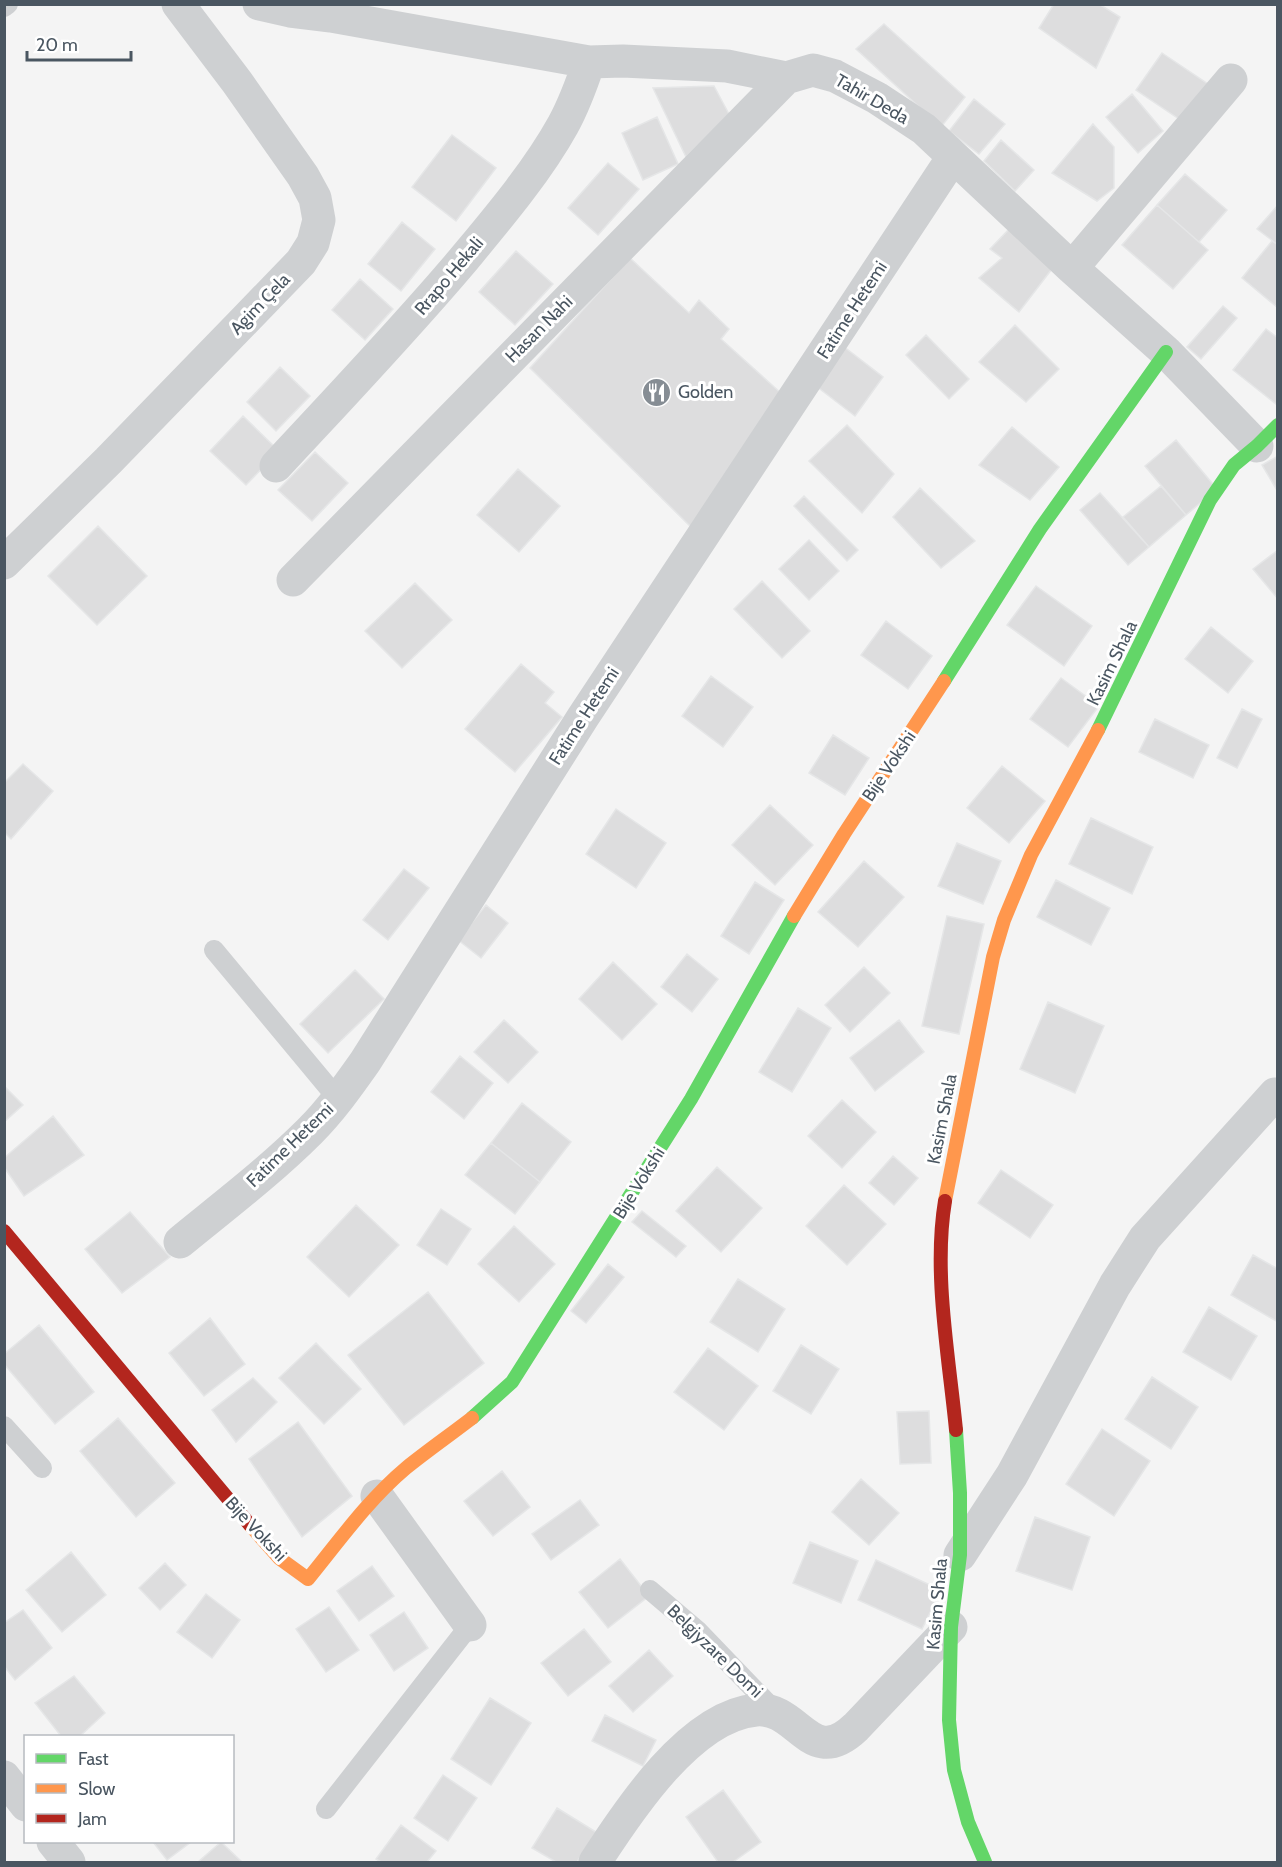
<svg xmlns="http://www.w3.org/2000/svg" width="1282" height="1867" font-family="Cabin,sans-serif">
<style>
.building{fill:#ddddde;stroke:#e5e6e7;stroke-width:1.5}
.lines{fill:none;stroke-linecap:round;stroke-linejoin:round}
.lane{stroke:#ced0d2;stroke-width:20}
.street{stroke:#ced0d2;stroke-width:33}
.fast{stroke:#63d668;stroke-width:14}
.slow{stroke:#ff974d;stroke-width:14}
.jam{stroke:#b3261e;stroke-width:14}
.labels{text-anchor:middle;stroke-width:6;stroke-linejoin:round;paint-order:stroke}
.street-label{font-size:18px;fill:#4a5661;stroke:#fff}
.poi-label{font-size:18px;fill:#4a5661;stroke:#fff;text-anchor:start}
</style>
<rect width="100%" height="100%" fill="#f4f4f4"/>
<path class="building" d="M1054,4H1099L1120,17L1096,68L1039,28Z
M884,24L965,97L941,127L856,49Z
M1162,53L1208,84L1182,121L1136,90Z
M714,86L729,114L686,157L653,88Z
M1132,94L1163,131L1138,153L1106,117Z
M974,99L1005,124L979,154L949,131Z
M657,117L678,164L643,180L622,133Z
M1093,124L1114,147V188L1097,201L1052,173Z
M452,135L496,168L456,221L412,187Z
M1001,140L1034,170L1015,191L984,161Z
M608,163L639,189L598,235L568,208Z
M1185,174L1227,210L1199,242L1157,205Z
M1157,205L1208,250L1173,289L1122,245Z
M1278,205V245L1257,229Z
M402,222L435,249L401,291L368,264Z
M1012,226L1055,265L1019,312L979,278L1002,258L990,249Z
M1272,241L1278,245V308L1242,278Z
M516,251L553,284L515,325L479,292Z
M630,258L689,313L699,300L729,329L721,339L782,394L691,527L530,368Z
M360,279L393,309L365,340L332,310Z
M1223,306L1237,318L1201,359L1187,347Z
M1015,325L1059,369L1026,402L979,362Z
M1266,329L1278,338V402L1276,404L1233,370Z
M926,335L969,379L949,399L906,355Z
M843,346L883,377L855,416L812,383Z
M280,367L310,396L276,431L247,402Z
M243,416L279,451L246,485L210,451Z
M847,425L894,474L862,513L809,461Z
M1012,427L1059,467L1030,500L979,465Z
M1176,440L1217,489L1186,515L1145,466Z
M315,452L348,483L312,521L278,490Z
M1278,456V492L1262,465Z
M518,469L560,506L519,552L477,515Z
M1161,486L1186,515L1149,547L1123,517Z
M920,488L975,541L941,568L893,517Z
M1100,493L1149,547L1128,565L1080,510Z
M804,496L858,550L847,561L794,506Z
M98,526L147,576L97,625L48,576Z
M809,540L839,571L809,600L779,569Z
M1278,550V599L1253,569Z
M762,581L810,631L782,658L734,609Z
M415,583L452,620L402,668L365,631Z
M1036,586L1092,626L1064,666L1007,625Z
M886,621L932,656L908,689L861,655Z
M1211,627L1253,661L1228,693L1185,659Z
M521,664L554,692L545,703L562,717L515,772L465,729Z
M711,676L753,707L723,747L682,716Z
M1061,678L1099,706L1068,747L1030,719Z
M1242,709L1262,719L1237,768L1217,758Z
M1155,719L1209,745L1193,778L1139,752Z
M833,735L869,758L845,795L809,773Z
M23,764L53,791L11,839L4,832V783Z
M1002,766L1045,801L1009,843L967,808Z
M770,805L813,845L775,885L732,845Z
M616,809L666,843L636,888L586,854Z
M1091,818L1153,847L1132,894L1069,864Z
M957,843L1001,861L983,904L938,886Z
M864,861L904,897L858,947L818,912Z
M404,869L429,888L388,940L363,920Z
M1056,880L1110,908L1091,945L1037,917Z
M755,882L784,900L749,954L721,936Z
M486,905L508,923L481,958L458,940Z
M947,916L984,924L959,1034L922,1026Z
M687,954L718,979L692,1012L661,987Z
M613,962L657,1004L622,1040L579,999Z
M864,967L890,993L850,1032L825,1005Z
M355,970L384,999L328,1053L300,1024Z
M1048,1002L1104,1026L1075,1093L1020,1069Z
M798,1008L831,1028L792,1092L759,1072Z
M504,1020L538,1052L508,1083L474,1052Z
M899,1020L924,1052L875,1091L850,1058Z
M460,1056L493,1083L464,1119L431,1092Z
M4,1086L23,1105L4,1122Z
M842,1100L876,1132L842,1168L808,1136Z
M522,1103L571,1142L540,1182L491,1143Z
M53,1116L84,1155L24,1196L4,1167V1158Z
M491,1143L540,1182L515,1214L465,1175Z
M893,1156L918,1178L894,1205L869,1183Z
M717,1167L762,1208L721,1252L676,1211Z
M1001,1170L1053,1205L1030,1238L978,1203Z
M844,1185L886,1224L847,1265L806,1226Z
M356,1205L399,1245L349,1297L307,1257Z
M441,1209L471,1229L447,1265L417,1245Z
M642,1211L686,1246L676,1257L632,1222Z
M130,1212L170,1257L122,1293L85,1249Z
M514,1226L555,1264L519,1302L478,1264Z
M1253,1255L1278,1269V1322L1231,1295Z
M608,1264L624,1277L586,1323L571,1311Z
M738,1279L785,1309L758,1352L710,1322Z
M428,1292L484,1363L404,1425L348,1355Z
M1209,1307L1257,1336L1231,1380L1183,1352Z
M210,1318L245,1364L204,1396L169,1353Z
M39,1325L94,1392L55,1424L4,1364V1354Z
M316,1343L361,1389L324,1424L279,1378Z
M801,1345L839,1369L811,1414L773,1391Z
M708,1348L758,1386L724,1430L674,1392Z
M1152,1377L1198,1407L1171,1449L1125,1419Z
M253,1378L277,1402L236,1442L212,1410Z
M929,1411L931,1463L900,1464L897,1412Z
M118,1418L175,1483L136,1517L80,1451Z
M298,1422L352,1496L302,1537L249,1459Z
M1102,1429L1150,1461L1114,1516L1066,1484Z
M502,1471L530,1507L493,1536L464,1501Z
M861,1479L899,1513L869,1545L832,1512Z
M580,1500L599,1525L551,1560L532,1534Z
M1035,1517L1090,1537L1072,1590L1016,1571Z
M810,1542L858,1561L841,1603L793,1583Z
M71,1552L106,1595L62,1632L26,1590Z
M620,1559L649,1596L608,1628L579,1592Z
M876,1560L941,1590L922,1629L858,1600Z
M165,1563L186,1585L160,1610L139,1588Z
M372,1566L394,1596L359,1621L337,1591Z
M206,1594L240,1620L212,1658L177,1632Z
M329,1607L359,1650L326,1672L296,1629Z
M23,1610L52,1648L15,1680L4,1666V1623Z
M404,1612L428,1648L394,1671L370,1635Z
M584,1629L611,1662L568,1696L541,1663Z
M649,1650L673,1676L633,1712L609,1686Z
M74,1676L105,1713L80,1736H61L35,1703Z
M490,1698L531,1723L491,1785L451,1759Z
M605,1715L656,1740L643,1766L592,1741Z
M443,1775L477,1798L448,1841L414,1818Z
M723,1790L761,1842L733,1862H718L686,1817Z
M557,1808L596,1832L577,1862H556L532,1848Z
M401,1825L436,1851L427,1862H381L376,1859Z
M153,1842H191L167,1860Z
M221,1842L242,1862H198Z"/>
<g class="lines">
<path class="lane" d="M4,7L8,4
M214,950L338,1099
M4,1426L42,1468
M650,1590L697,1630L775,1711
M326,1809L470,1625"/>
<path class="street" d="M259,4L290,11L331,16L589,62L623,61L727,66L786,78L813,70L835,76L877,98L924,129L1072,268L1166,352L1257,446
M1072,268L1231,80
M276,466C339,398 403,331 463,260C497,219 537,172 563,125C574,105 582,83 589,62
M4,563L108,461L245,320L301,262L313,243L319,220L315,198L303,176L237,82L178,4
M293,580L786,78
M180,1242C224,1206 270,1171 310,1131C331,1110 348,1086 365,1062L583,717L953,157
M377,1496L470,1625
M960,1555L1012,1475L1115,1285L1145,1238L1275,1094
M4,1777L26,1805
M53,1842L69,1862
M595,1862C628,1811 690,1716 756,1710C799,1706 810,1771 856,1727L951,1627"/>
<path class="fast" d="M944,681L1040,529L1166,352
M1098,730L1210,500L1234,465L1257,446L1278,425
M472,1418L512,1382L691,1099L794,916
M956,1430L960,1493V1555L951,1627L949,1720L954,1770L968,1822L985,1862"/>
<path class="slow" d="M794,916L844,834L944,681
M945,1201L993,957L1004,920L1031,855L1098,730
M250,1525L279,1558L308,1579C339,1541 368,1500 406,1468C427,1451 450,1435 472,1418"/>
<path class="jam" d="M945,1201C933,1273 949,1357 956,1430
M4,1231L250,1525"/>
</g>
<defs>
<symbol id="restaurant-disc" viewBox="-11 -11 22 22"><circle r="9.5" fill="#868d94" stroke="#fff"/><path d="M-5-6h1v4h1v-4h1v4h1v-4h1v5L-1.5 .5V6h-2V.5L-5-1ZM5-6V6H3V1.5H1.5Q1.5-4 5-6Z" fill="#fff"/></symbol>
</defs>
<g fill-rule="evenodd">
<use href="#restaurant-disc" x="640" y="376" width="33" height="33"/>
</g>
<g class="labels">
<g class="street-label">
<text transform="translate(872 99) rotate(30)" y="6">Tahir Deda</text>
<text transform="translate(449 276) rotate(-50)" y="6">Rrapo Hekali</text>
<text transform="translate(260 304) rotate(-46)" y="6">Agim Çela</text>
<text transform="translate(852 310) rotate(-57)" y="6">Fatime Hetemi</text>
<text transform="translate(539 329) rotate(-45)" y="6">Hasan Nahi</text>
<text transform="translate(1112 663) rotate(-64)" y="6">Kasim Shala</text>
<text transform="translate(584 716) rotate(-57)" y="6">Fatime Hetemi</text>
<text transform="translate(889 766) rotate(-56)" y="6">Bije Vokshi</text>
<text transform="translate(942 1119) rotate(-79)" y="6">Kasim Shala</text>
<text transform="translate(290 1145) rotate(-44)" y="6">Fatime Hetemi</text>
<text transform="translate(639 1183) rotate(-58)" y="6">Bije Vokshi</text>
<text transform="translate(256 1529) rotate(47)" y="6">Bije Vokshi</text>
<text transform="translate(937 1604) rotate(-85)" y="6">Kasim Shala</text>
<text transform="translate(715 1651) rotate(44)" y="6">Belgjyzare Domi</text>
</g>
<g class="poi-label">
<text x="678" y="398">Golden</text>
</g>
</g>
<rect width="1282" height="1867" fill="none" stroke="#4a5661" stroke-width="12"/>
<rect x="24" y="1735" width="210" height="108" fill="#ffffff" stroke="#b7bbc0" stroke-width="1.5"/>
<rect x="36" y="1754" width="30" height="9" fill="#63d668" stroke="#b7bbc0" stroke-width="1.5"/>
<text x="78" y="1765" font-size="18" fill="#4a5661">Fast</text>
<rect x="36" y="1784" width="30" height="9" fill="#ff974d" stroke="#b7bbc0" stroke-width="1.5"/>
<text x="78" y="1795" font-size="18" fill="#4a5661">Slow</text>
<rect x="36" y="1814" width="30" height="9" fill="#b3261e" stroke="#b7bbc0" stroke-width="1.5"/>
<text x="78" y="1825" font-size="18" fill="#4a5661">Jam</text>
<path d="M27 51v9h104v-9" fill="none" stroke="#4a5661" stroke-width="3"/>
<text x="36" y="51" font-size="18" fill="#4a5661" stroke="#ffffff" stroke-width="4.5" paint-order="stroke">20 m</text>
</svg>
